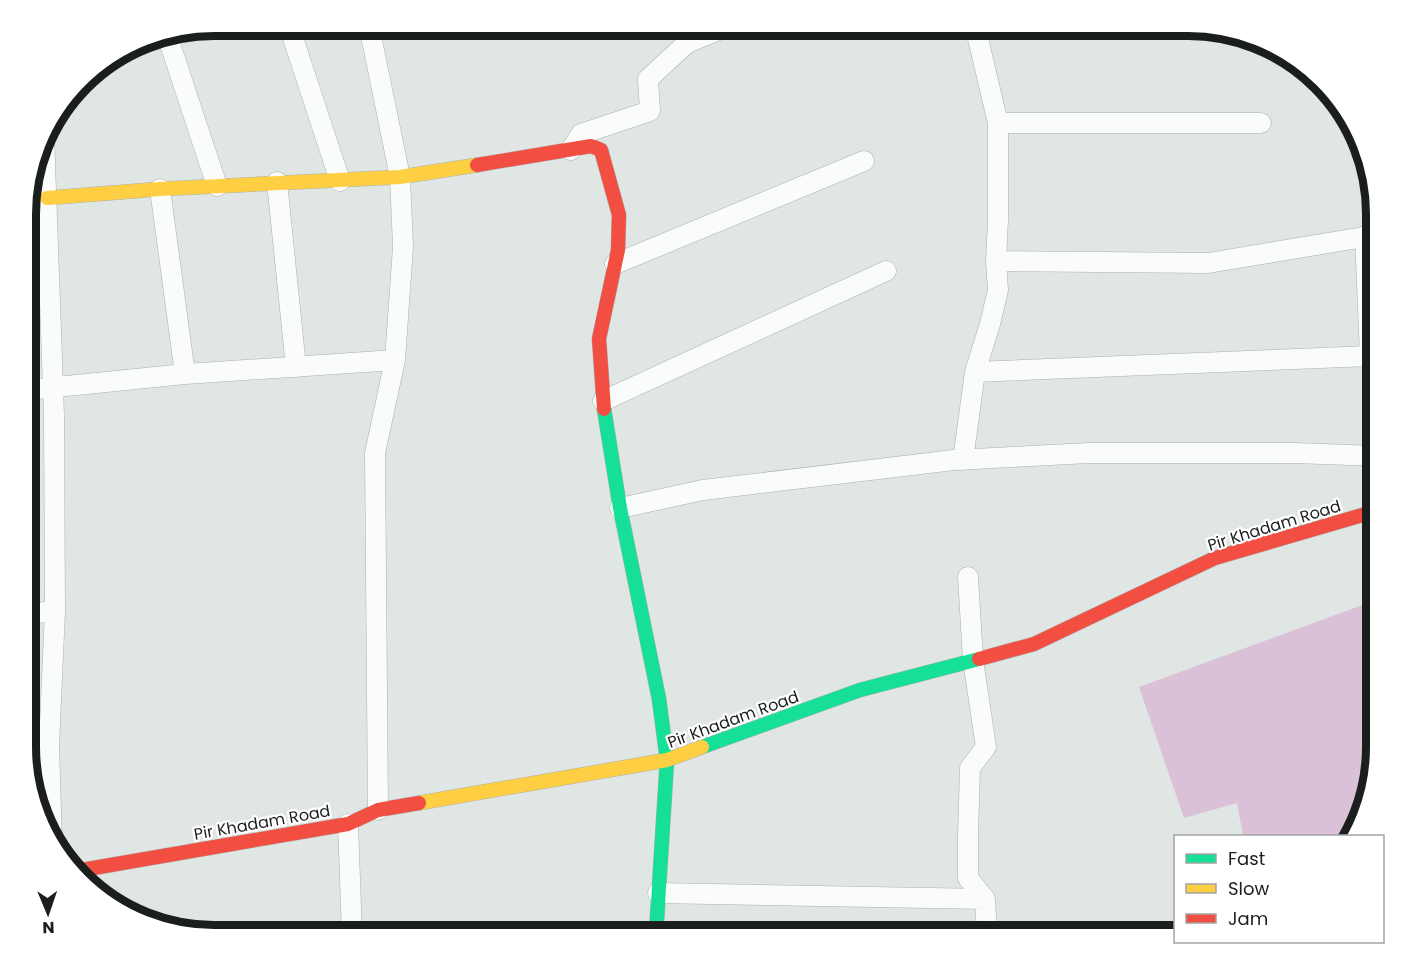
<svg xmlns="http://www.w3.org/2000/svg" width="1402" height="961" font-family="Poppins,sans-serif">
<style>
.green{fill:#dac1d7}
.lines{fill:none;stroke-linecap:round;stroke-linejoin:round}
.street-casing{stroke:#acb0ae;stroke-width:21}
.fast-casing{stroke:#acb0ae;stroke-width:15}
.slow-casing{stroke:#acb0ae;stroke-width:15}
.jam-casing{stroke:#acb0ae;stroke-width:15}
.street{stroke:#fafbfb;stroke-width:20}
.fast{stroke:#16e098;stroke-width:14}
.slow{stroke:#ffcf43;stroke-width:14}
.jam{stroke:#f24e42;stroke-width:14}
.labels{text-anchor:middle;stroke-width:4.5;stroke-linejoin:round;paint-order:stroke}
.street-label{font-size:16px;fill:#1a1e1c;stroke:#fff}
.rim{fill:none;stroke:#1a1e1c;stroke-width:8}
</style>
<rect width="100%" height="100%" fill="#e0e6e3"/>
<path class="green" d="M1376,600V759L1366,808L1351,836H1243L1237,803L1184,818L1139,687Z"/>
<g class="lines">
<defs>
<path id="street" d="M289,26L340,181
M369,26L400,177L403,247L395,360L375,453L378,810
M167,35L217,186
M998,123H1261
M44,134L54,416L55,611L49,745L52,843
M571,150L581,134L650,111L648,79L687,43L728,26
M277,182L296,367
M160,189L185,374
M996,261L1208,263L1376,235
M615,264L864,161
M975,372L1370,356L1365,236
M27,390L185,374L395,360
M603,401L886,271
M963,460L975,372L990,324L998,290L996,261L998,220V123L975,26
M620,508L703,490L954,460L1089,453H1295L1376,456
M968,577L973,660L986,747L970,768L968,836V878L985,899L987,935
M27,614L55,611
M27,755L49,745
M348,824L352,935
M658,893L985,899"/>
<path id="fast" d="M604,409L620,508L659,699L667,760L656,935
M702,747L860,690L979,659"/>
<path id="slow" d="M47,198L160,189L400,177L477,165
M419,803L667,760L702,747"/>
<path id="jam" d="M477,165L591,146L601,150L619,215L618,250L599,339L604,409
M979,659L1034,644L1215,558L1376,511
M76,871L348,824L378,810L419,803"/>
</defs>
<use href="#street" class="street-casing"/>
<use href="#fast" class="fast-casing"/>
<use href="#slow" class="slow-casing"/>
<use href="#jam" class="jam-casing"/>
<use href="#street" class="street"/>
<use href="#fast" class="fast"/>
<use href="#slow" class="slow"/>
<use href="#jam" class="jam"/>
</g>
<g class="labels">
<g class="street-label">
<text transform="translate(1274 525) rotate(-17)" y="6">Pir Khadam Road</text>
<text transform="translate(733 719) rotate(-20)" y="6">Pir Khadam Road</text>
<text transform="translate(262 822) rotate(-10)" y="6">Pir Khadam Road</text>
</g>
</g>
<path d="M0 0H1402V961H0ZM214 36H1188A178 178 0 0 1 1366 214V747A178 178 0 0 1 1188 925H214A178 178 0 0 1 36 747V214A178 178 0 0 1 214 36Z" fill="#fff" fill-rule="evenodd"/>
<path class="rim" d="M214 36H1188A178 178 0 0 1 1366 214V747A178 178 0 0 1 1188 925H214A178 178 0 0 1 36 747V214A178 178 0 0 1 214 36Z"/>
<rect x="1174" y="835" width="210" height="108" fill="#ffffff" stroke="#a3a5a4" stroke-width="1.5"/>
<rect x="1186" y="854" width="30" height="9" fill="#16e098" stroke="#a3a5a4" stroke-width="1.5"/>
<text x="1228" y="865" font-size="18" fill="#1a1e1c">Fast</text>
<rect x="1186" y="884" width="30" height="9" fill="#ffcf43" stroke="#a3a5a4" stroke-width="1.5"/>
<text x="1228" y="895" font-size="18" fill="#1a1e1c">Slow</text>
<rect x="1186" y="914" width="30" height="9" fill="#f24e42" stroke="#a3a5a4" stroke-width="1.5"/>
<text x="1228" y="925" font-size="18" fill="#1a1e1c">Jam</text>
<g transform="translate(48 913) rotate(178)" stroke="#ffffff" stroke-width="4.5" paint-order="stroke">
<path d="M0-4.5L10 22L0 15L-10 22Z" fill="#1a1e1c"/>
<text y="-9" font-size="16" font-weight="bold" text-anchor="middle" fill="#1a1e1c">N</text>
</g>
</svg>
